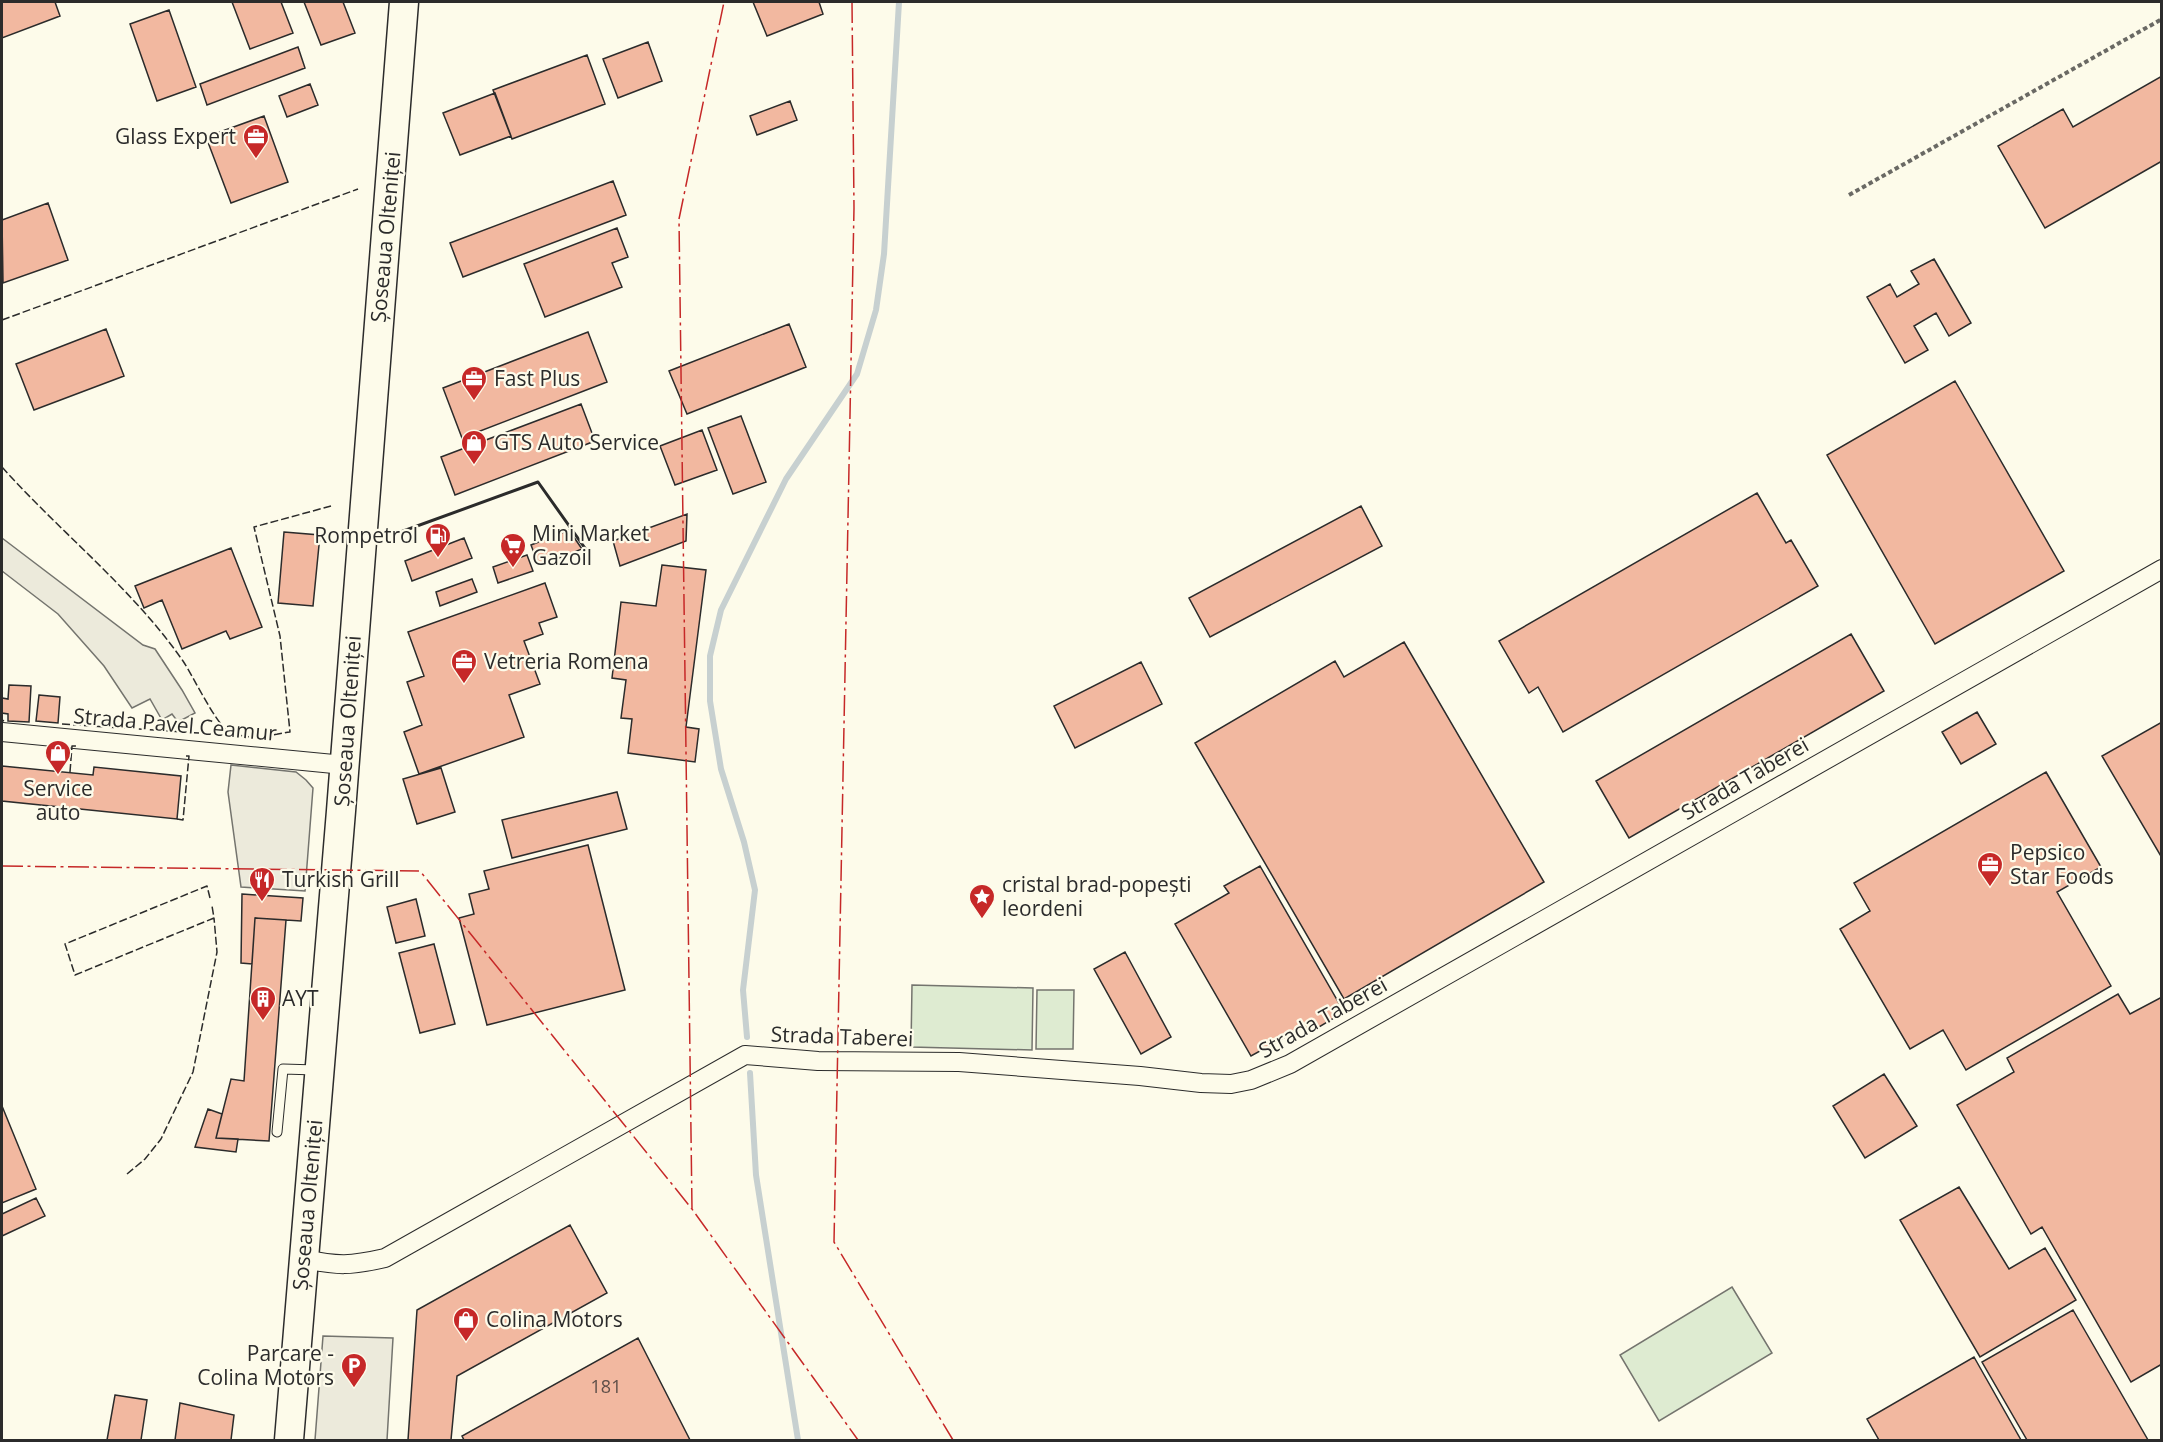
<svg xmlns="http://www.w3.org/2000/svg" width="2163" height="1442" font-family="'Open Sans',sans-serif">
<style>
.green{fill:#deebd1;stroke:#74746e;stroke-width:1.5}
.parking{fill:#eceadb;stroke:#74746e;stroke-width:1.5}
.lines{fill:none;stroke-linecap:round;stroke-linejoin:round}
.stream{stroke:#c7d0d0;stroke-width:6}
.building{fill:#f2b8a0;stroke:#2b2b2b;stroke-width:1.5}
.lane-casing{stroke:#2b2b2b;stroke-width:11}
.street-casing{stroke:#2b2b2b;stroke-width:20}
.primary-casing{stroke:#2b2b2b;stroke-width:31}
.path{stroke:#6a6964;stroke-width:4;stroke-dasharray:4.5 3;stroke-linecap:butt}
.lane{stroke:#fdfbea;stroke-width:9}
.street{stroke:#fdfbea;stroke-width:18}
.primary{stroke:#fdfbea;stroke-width:28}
.fence{stroke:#2b2b2b;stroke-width:1.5;stroke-dasharray:8 3;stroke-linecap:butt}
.wall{stroke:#2b2b2b;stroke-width:3}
.power{stroke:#c62828;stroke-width:1.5;stroke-dasharray:21 4.5 3 4.5;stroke-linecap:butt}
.labels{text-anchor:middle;stroke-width:4.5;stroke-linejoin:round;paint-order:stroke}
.number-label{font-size:18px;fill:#5d4e48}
.poi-label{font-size:21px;fill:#2b2b2b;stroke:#fdfbea;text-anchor:start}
.street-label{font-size:21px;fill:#2b2b2b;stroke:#fdfbea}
</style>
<rect width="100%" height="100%" fill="#fdfbea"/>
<path class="green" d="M912,985L1033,988L1032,1050L911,1047Z
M1037,990H1074L1073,1049H1036Z
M1732,1287L1772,1353L1659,1421L1620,1355Z"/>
<path class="parking" d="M2,538L143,645L155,649L182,690L195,713L178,722L172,714L162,720L150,699L132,708L104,666L58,614L2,571Z
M231,765L296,772L306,780L313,788L305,891L241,887L228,792Z
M323,1336L393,1338L387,1440H315Z"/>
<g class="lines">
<path class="stream" d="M747,1037L743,990L755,890L744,842L721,769L710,701V656L721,610L786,479L857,374L876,310L884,254L899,2
M750,1073L756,1175L798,1440"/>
</g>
<path class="building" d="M2,2H55L60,16L2,38Z
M232,2H281L293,33L250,49Z
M304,2H343L355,33L321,45Z
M753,2H819L823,14L767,36Z
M169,10L196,87L157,101L130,24Z
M648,42L662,81L618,98L603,59Z
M298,47L305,68L207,105L200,84Z
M587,55L605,104L512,139L493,90Z
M2162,76V161L2045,228L1998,146L2063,109L2073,127Z
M310,84L318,105L287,117L279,96Z
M495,93L511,136L460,155L443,113Z
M790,101L797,120L757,135L750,116Z
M264,116L288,182L231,203L206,137Z
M613,181L626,215L463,277L450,243Z
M48,203L68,260L3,283L2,220Z
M617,228L628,257L612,263L622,287L545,317L524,264Z
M1934,259L1971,323L1949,336L1936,313L1914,326L1928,350L1905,363L1867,297L1890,284L1897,297L1919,284L1911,271Z
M789,324L806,367L687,414L669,371Z
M106,329L124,376L34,410L16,364Z
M588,332L607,382L462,438L443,388Z
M1955,381L2064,571L1935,644L1827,455Z
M581,404L595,441L455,495L441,457Z
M741,416L766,482L733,494L708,428Z
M702,430L717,470L675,485L660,446Z
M1757,493L1786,543L1791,540L1818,586L1563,732L1538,687L1529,693L1499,641Z
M1361,506L1382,546L1210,637L1189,598Z
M687,514L686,541L620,566L613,541Z
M569,530L582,549L539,566L531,545Z
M284,532L320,535L313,606L278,603Z
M464,538L472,558L412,581L405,561Z
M231,548L262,627L230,639L226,631L182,649L162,600L144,608L135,586Z
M527,555L533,571L498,583L493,567Z
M662,565L706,570L686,727L699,729L695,762L628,753L632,719L621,718L626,680L612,678L621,602L656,606Z
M472,579L477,592L440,606L436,592Z
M545,583L557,617L539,623L543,634L524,641L540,684L509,695L524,737L419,774L404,732L422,725L407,682L424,676L408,632Z
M1851,634L1884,691L1629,838L1596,781Z
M1404,642L1544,882L1344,999L1195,743L1335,661L1344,677Z
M1141,662L1162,704L1075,748L1054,706Z
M9,685L31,686L29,722L8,721V714L2,713V698L8,699Z
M39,695L60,697L58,723L36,721Z
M1977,712L1996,744L1961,764L1942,732Z
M2162,722V858L2102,756Z
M2,766L93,775L94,767L181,776L177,819L2,801Z
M441,768L455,812L417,824L403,779Z
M2046,772L2101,867L2057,892L2111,986L1966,1070L1943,1030L1910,1049L1840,929L1870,911L1854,883Z
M617,792L627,829L512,858L502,820Z
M588,845L625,990L487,1025L459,918L474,914L469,894L489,889L484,871Z
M1260,866L1344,1012L1309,1033L1305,1026L1251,1056L1175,924L1229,893L1224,886Z
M242,894L303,898L301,921L255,918L252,964L241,963Z
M416,899L425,936L396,943L387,907Z
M255,918L286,920L269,1141L216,1138L231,1079L244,1081Z
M434,944L455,1024L420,1033L399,953Z
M1125,952L1171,1037L1141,1054L1094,969Z
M2118,994L2130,1014L2162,997V1364L2131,1382L2042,1227L2031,1234L1957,1105L2014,1072L2007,1058Z
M1884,1074L1917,1126L1865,1158L1833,1106Z
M2,1106L36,1189L2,1203Z
M208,1109L222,1114L216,1138L238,1139L236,1152L195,1147Z
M1959,1187L2009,1269L2045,1248L2076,1300L1980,1357L1900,1220Z
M36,1198L45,1216L2,1236V1214Z
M570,1225L607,1293L457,1376L451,1440H408L417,1310Z
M2073,1310L2148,1440H2027L1982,1362Z
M638,1338L690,1440H464L462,1436Z
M1974,1357L2021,1440H1879L1867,1419Z
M115,1395L147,1400L141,1440H107Z
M180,1403L234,1415L231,1440H175Z"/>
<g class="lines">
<defs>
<path id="lane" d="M277,1132L283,1069L316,1070"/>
<path id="street" d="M2,732L344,765
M304,1259C338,1266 350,1266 385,1258L745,1055L818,1061L959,1062L1140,1076L1201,1083L1231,1084L1251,1080L1290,1064L2162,569"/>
<path id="primary" d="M289,1440L341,811L404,2"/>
</defs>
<use href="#lane" class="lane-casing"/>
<use href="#street" class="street-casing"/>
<use href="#primary" class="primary-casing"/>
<path class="path" d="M1849,195L2162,19"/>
<use href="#lane" class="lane"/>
<use href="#street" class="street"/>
<use href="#primary" class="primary"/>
<path class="fence" d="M2,320L358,189
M2,467C61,533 132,588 183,661C193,676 215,722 227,730C246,742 270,735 290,732L280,636L254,527L331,506
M2,720L4,721
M62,724L199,733
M70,772L72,746H76
M177,819L183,820L189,756H186
M210,898L207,886L65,944L75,975L214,918L212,906
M127,1174L145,1159L161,1139L193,1072L217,952L214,918"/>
<path class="wall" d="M395,534L538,482L587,551"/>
<path class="power" d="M852,2L854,208L834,1242L953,1440
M2,866L420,871L692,1209L858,1440
M692,1209L679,219L724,2"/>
</g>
<defs>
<symbol id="office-pin" viewBox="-11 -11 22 30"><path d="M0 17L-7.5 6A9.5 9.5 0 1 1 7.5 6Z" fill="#c62828" stroke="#fdfbea"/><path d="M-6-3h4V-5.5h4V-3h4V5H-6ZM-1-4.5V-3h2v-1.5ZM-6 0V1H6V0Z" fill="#fff"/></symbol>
<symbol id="shop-pin" viewBox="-11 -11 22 30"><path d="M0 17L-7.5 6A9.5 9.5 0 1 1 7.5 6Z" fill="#c62828" stroke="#fdfbea"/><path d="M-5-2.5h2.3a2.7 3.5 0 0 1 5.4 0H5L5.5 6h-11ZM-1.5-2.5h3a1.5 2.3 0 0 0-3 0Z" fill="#fff"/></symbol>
<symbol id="fuel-pin" viewBox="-11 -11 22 30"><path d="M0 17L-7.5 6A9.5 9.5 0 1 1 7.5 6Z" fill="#c62828" stroke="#fdfbea"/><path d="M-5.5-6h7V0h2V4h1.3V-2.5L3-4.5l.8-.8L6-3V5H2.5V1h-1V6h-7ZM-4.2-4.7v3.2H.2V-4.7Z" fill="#fff"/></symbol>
<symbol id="supermarket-pin" viewBox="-11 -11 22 30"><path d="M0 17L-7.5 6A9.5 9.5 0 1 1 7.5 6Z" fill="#c62828" stroke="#fdfbea"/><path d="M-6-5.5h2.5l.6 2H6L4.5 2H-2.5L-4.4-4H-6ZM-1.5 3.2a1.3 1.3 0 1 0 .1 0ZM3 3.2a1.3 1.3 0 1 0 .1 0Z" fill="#fff"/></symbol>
<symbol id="restaurant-pin" viewBox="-11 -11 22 30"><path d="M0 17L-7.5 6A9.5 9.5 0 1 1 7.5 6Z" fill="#c62828" stroke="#fdfbea"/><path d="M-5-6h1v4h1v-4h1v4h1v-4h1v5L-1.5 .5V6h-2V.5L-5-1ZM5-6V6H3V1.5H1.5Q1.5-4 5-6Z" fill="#fff"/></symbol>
<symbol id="sight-pin" viewBox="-11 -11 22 30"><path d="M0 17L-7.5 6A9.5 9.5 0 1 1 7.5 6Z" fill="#c62828" stroke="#fdfbea"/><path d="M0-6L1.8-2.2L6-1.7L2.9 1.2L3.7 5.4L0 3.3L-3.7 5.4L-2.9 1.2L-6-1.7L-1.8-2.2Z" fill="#fff"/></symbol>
<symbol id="building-pin" viewBox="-11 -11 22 30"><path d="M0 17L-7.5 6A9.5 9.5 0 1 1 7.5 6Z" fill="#c62828" stroke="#fdfbea"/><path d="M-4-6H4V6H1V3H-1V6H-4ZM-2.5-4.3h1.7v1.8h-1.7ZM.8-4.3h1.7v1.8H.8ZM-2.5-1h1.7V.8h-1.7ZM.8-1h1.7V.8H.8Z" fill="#fff"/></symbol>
<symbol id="parking-pin" viewBox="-11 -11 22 30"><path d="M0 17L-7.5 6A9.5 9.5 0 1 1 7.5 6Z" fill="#c62828" stroke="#fdfbea"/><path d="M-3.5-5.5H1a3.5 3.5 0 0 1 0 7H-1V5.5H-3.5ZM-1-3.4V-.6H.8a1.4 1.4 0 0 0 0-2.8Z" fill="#fff"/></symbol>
</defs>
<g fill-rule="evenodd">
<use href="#office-pin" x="241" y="122" width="30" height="40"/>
<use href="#office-pin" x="459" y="364" width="30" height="40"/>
<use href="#shop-pin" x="459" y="428" width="30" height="40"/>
<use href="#fuel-pin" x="423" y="521" width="30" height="40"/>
<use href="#supermarket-pin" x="498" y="531" width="30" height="40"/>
<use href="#office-pin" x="449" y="647" width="30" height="40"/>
<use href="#shop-pin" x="43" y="738" width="30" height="40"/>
<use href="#office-pin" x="1975" y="850" width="30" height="40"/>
<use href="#restaurant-pin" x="247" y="865" width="30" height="40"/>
<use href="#sight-pin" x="967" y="882" width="30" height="40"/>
<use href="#building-pin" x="248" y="984" width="30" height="40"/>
<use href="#shop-pin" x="451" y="1305" width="30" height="40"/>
<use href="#parking-pin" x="339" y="1351" width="30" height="40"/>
</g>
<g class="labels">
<g class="number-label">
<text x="606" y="1393">181</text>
</g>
<g class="poi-label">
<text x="236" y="144" text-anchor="end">Glass Expert</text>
<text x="494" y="386">Fast Plus</text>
<text x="494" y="450">GTS Auto Service</text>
<text x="532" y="541">Mini Market<tspan x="532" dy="24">Gazoil</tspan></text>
<text x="418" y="543" text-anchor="end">Rompetrol</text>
<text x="484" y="669">Vetreria Romena</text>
<text x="58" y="796" text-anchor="middle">Service<tspan x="58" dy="24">auto</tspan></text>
<text x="2010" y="860">Pepsico<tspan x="2010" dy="24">Star Foods</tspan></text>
<text x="282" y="887">Turkish Grill</text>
<text x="1002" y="892">cristal brad-popești<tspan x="1002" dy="24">leordeni</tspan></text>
<text x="282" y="1006">AYT</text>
<text x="486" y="1327">Colina Motors</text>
<text x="334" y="1361" text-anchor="end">Parcare -<tspan x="334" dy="24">Colina Motors</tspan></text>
</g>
<g class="street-label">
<text transform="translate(386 237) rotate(-85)" y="7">Șoseaua Olteniței</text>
<text transform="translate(348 721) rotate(-86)" y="7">Șoseaua Olteniței</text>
<text transform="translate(175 725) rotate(5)" y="7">Strada Pavel Ceamur</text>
<text transform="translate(1745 779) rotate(-30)" y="7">Strada Taberei</text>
<text transform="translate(1323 1018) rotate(-29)" y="7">Strada Taberei</text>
<text transform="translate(842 1037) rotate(2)" y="7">Strada Taberei</text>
<text transform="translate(308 1205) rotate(-85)" y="7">Șoseaua Olteniței</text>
</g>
</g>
<rect width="2163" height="1442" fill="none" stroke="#2b2b2b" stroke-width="6"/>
</svg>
